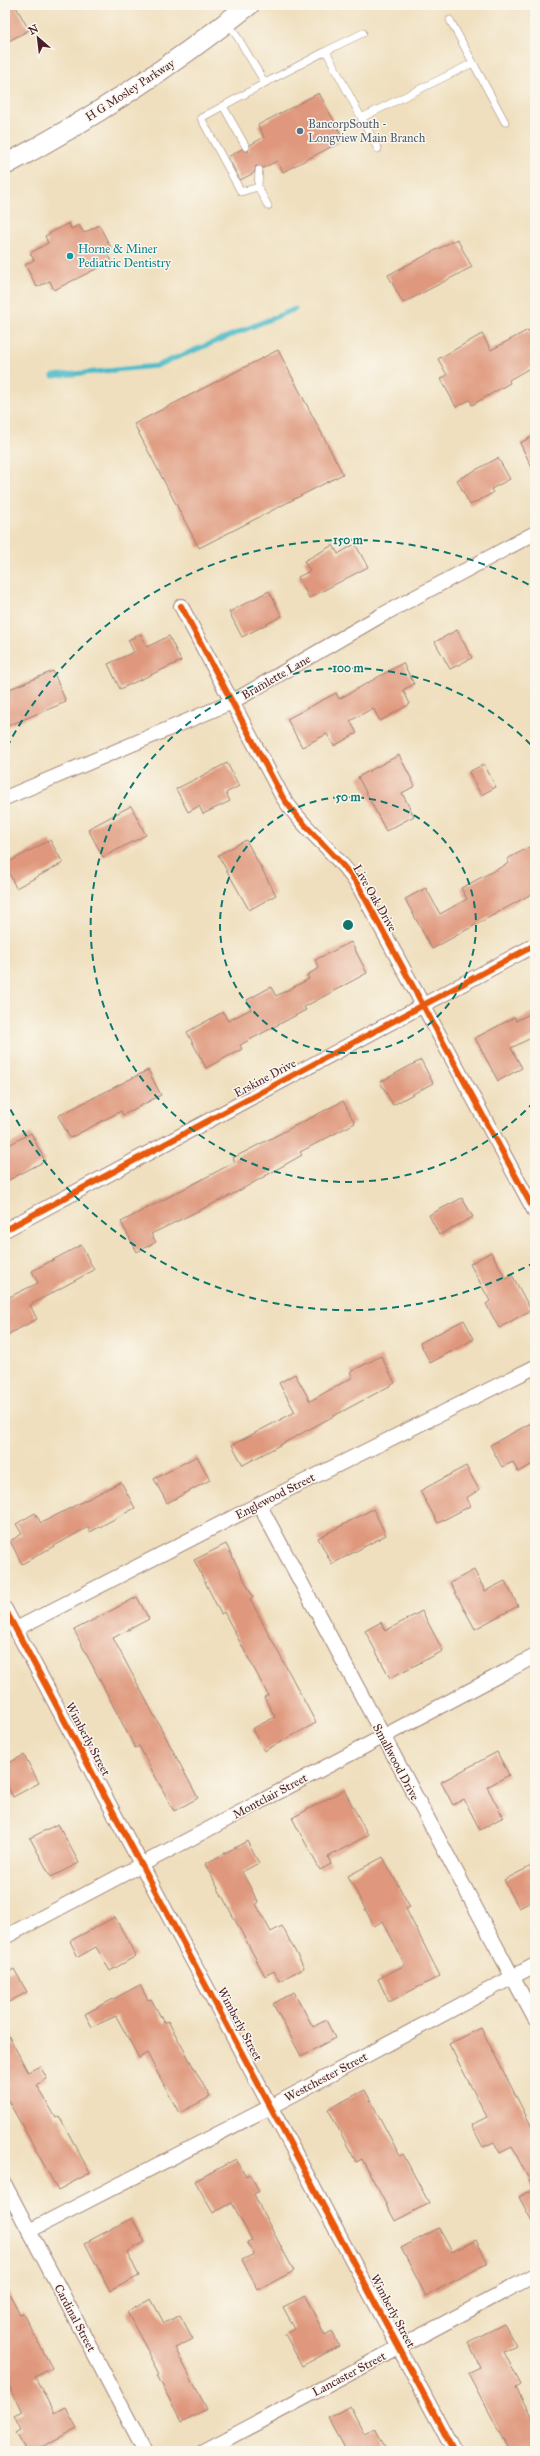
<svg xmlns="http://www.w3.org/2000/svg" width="540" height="2456" font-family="'IM FELL Great Primer',serif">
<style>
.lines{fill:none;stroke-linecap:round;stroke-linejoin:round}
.stream{stroke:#4fbcc9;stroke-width:5}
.building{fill:#df987d}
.service-casing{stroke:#9c7f74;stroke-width:8}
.minor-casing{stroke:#9c7f74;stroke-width:16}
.secondary-casing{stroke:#9c7f74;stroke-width:22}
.service{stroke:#fff;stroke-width:7}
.minor{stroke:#fff;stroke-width:14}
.secondary{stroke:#fff;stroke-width:20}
.cycleway-casing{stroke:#fbf7ec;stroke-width:8}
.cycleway{stroke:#e8590c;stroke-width:6}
.ring{fill:none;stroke:#0f766e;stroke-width:2;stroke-dasharray:7 5}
.service-dot{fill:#5c6f8a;stroke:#fbf7ec;stroke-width:1.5}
.culture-dot{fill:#0f9aa8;stroke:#fbf7ec;stroke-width:1.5}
.labels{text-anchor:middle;stroke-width:3;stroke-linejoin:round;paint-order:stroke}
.street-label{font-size:12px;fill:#4a1f2b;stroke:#fbf7ec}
.service-label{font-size:12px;fill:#4e5e75;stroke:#fbf7ec;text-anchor:start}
.culture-label{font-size:12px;fill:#0d838f;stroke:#fbf7ec;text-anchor:start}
.centre{fill:#0f766e;stroke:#fbf7ec;stroke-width:2}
.ring-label{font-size:12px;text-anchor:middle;font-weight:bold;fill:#0f766e;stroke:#fbf7ec;stroke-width:3;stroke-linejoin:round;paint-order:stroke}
</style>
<rect width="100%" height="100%" fill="#fbf7ec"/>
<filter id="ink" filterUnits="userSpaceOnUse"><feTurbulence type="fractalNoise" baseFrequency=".025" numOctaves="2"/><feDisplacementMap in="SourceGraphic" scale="8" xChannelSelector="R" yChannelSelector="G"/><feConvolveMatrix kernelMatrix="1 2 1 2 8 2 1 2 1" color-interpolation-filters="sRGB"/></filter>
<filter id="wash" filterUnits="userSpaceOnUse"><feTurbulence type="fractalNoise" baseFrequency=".012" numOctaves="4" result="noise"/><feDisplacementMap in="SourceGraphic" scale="16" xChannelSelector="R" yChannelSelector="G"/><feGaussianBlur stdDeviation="0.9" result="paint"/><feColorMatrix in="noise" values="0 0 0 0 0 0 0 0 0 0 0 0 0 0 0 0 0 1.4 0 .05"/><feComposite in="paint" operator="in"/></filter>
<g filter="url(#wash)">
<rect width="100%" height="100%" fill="#efdfbe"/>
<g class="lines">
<path class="stream" d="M53,376L156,366L295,309"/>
</g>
<g id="blocks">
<path class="building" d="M5,5H15L29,30L5,43Z
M319,93L344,140L283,172L277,161L263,168L256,166L254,173L240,180L228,157L242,149L248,152L250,145L264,137L258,125Z
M69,223L71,229L79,225L84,233L99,225L111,248L106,251L112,261L54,290L50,281L37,287L25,265L34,260L30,253L48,243L45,236Z
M457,239L472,267L403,303L388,275Z
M528,330L535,343V365L509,380L510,383L472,405L470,400L456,407L441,379L447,375L438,359L482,334L491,350Z
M278,350L343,474L199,548L134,424Z
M535,435V474L520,443Z
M498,458L510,479L491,489L493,493L470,505L457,480Z
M355,544L368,567L309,598L298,577L310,571L304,561L333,545L338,554Z
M269,591L282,616L242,637L229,612Z
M457,630L472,658L450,669L435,642Z
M141,634L147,647L169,636L181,661L120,689L108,664L134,652L128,640Z
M403,663L414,684L403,690L410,704L380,721L373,708L350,721L357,733L334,746L327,734L302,747L287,719L336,693L339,699Z
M53,671L66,702L5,727V691Z
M399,755L415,786L402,793L414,816L386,831L358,777Z
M227,763L239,786L226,793L230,801L203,814L199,806L188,812L176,789Z
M484,764L496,787L481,795L469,772Z
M131,806L146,835L103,857L88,829Z
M50,840L63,863L16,888L5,864Z
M246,840L276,895L249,910L218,855Z
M535,844V892L432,949L405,899L426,888L440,914L467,899L461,888L509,863L507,859Z
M351,942L367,973L304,1007L306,1010L240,1045L242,1049L206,1068L187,1032L223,1012L228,1021L251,1009L247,1000L271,987L276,996L309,979L307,975L319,968L315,960Z
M535,1011V1036L511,1048L522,1068L498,1081L475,1038L515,1017L516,1021Z
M421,1060L433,1083L393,1105L380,1082Z
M148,1070L161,1095L123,1115L121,1111L70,1138L58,1116Z
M343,1101L355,1123L300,1152L302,1155L237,1192L151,1234L156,1242L137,1252L121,1222L235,1162L233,1158Z
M31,1133L45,1161L5,1182V1147Z
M462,1198L473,1217L439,1235L429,1215Z
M81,1245L94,1270L30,1305L37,1319L5,1336V1299L38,1283L32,1271Z
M491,1252L506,1279L512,1275L531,1310L499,1328L486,1304L490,1301L470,1264Z
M464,1320L474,1339L430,1363L420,1343Z
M381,1356L395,1383L243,1465L232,1445L295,1412L279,1383L295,1374L310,1401L353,1377L350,1372Z
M535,1421V1463L518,1472L513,1462L502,1467L490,1445Z
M197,1456L210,1480L167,1503L154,1479Z
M466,1466L479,1490L466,1498L470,1506L438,1523L420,1491Z
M121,1482L135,1508L90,1532L88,1527L22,1564L10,1541L22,1534L16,1524L35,1513L41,1523Z
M373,1509L386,1535L332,1564L318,1538Z
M226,1544L253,1597L250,1599L316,1723L264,1751L252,1729L275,1717L264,1697L268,1695L224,1612L221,1614L194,1560Z
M474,1570L485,1591L505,1581L518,1606L475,1629L450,1583Z
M137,1597L149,1619L113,1638L198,1798L174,1811L139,1746L135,1748L74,1630Z
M422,1611L443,1651L390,1678L365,1631L381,1622L385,1631Z
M497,1752L509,1775L487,1787L503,1817L480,1830L464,1799L453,1805L441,1782Z
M24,1755L39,1783L13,1797L5,1782V1765Z
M344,1790L368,1835L328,1857L331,1864L320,1870L292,1818Z
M58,1824L79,1863L51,1877L30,1838Z
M247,1841L259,1863L242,1872L258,1902L256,1904L271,1932L282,1926L304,1968L279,1981L274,1971L265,1976L205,1864Z
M383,1857L410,1907L406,1909L440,1976L389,2002L378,1979L405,1965L383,1921L374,1926L348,1876Z
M535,1864V1900L519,1908L504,1880Z
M115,1917L136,1956L110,1971L96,1947L78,1957L70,1941Z
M14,1969L27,1992L5,2004V1974Z
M140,1985L148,2000L151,1999L164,2023L168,2021L210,2097L179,2113L147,2053L139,2058L116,2016L92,2027L85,2014Z
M294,1992L313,2027L326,2020L335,2038L301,2056L273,2004Z
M481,2028L535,2133V2227L519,2197L534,2189L512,2147L500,2153L494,2142L483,2147L471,2125L487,2117L449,2044Z
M5,2029L28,2072L40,2066L47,2079L37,2085L56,2118L59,2116L90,2173L58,2190L5,2095Z
M365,2090L400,2156L403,2154L429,2203L395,2221L362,2159L356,2162L328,2109Z
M236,2159L246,2176L250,2174L259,2191L254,2194L261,2209L294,2271L258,2290L242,2260L254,2254L247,2242L252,2240L232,2203L213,2213L195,2181Z
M132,2218L145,2242L127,2252L139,2276L110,2291L85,2243Z
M439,2228L452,2252L476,2240L488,2263L426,2296L401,2248Z
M5,2286L20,2314L23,2313L52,2368L35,2377L54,2413L65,2407L77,2428L34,2451H26L16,2433L21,2430L14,2416L22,2412L5,2377Z
M305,2296L325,2335L332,2331L339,2346L302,2366L285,2334L295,2329L283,2307Z
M151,2299L164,2323L180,2315L193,2339L175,2348L207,2409L181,2422L157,2375L160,2374L127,2312Z
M504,2324L516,2346L504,2352L521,2385L516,2388L535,2423V2447L528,2451H509L468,2373L480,2367L468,2342Z
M350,2406L364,2433L375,2428L387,2451H346L328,2418Z"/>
</g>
</g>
<g filter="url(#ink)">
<use href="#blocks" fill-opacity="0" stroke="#9c7f74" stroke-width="1"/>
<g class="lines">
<defs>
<path id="service" d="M450,20L505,122
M229,23L265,83L326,51L378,149
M326,51L363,33
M265,83L201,118L241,192L258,187L268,206
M223,106L246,147
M361,118L473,63
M258,187L259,170"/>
<path id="minor" d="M181,606L282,796C303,829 336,852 358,885L535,1212
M5,798L232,702L380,616L535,533
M5,1230L535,945
M259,1504L535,2019
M5,1609L454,2451
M16,1629L259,1504L535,1367
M5,1937L535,1656
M5,2185L145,2451
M29,2231L272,2106L535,1965
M204,2451L535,2275"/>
<path id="secondary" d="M5,165C92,119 172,66 249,5"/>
</defs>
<use href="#service" class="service-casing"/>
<use href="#minor" class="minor-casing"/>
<use href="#secondary" class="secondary-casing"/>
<use href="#service" class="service"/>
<use href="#minor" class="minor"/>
<use href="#secondary" class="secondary"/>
<defs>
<path id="cycleway" d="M181,606L282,796C303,829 336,852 358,885L535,1212
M5,1230L535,945
M5,1609L454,2451"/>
</defs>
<use href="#cycleway" class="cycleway-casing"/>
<use href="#cycleway" class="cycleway"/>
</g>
</g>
<g class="ring">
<circle cx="348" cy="925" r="128"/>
<path d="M534 1102A257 257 0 1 1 534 748"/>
<path d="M535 1262A385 385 0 0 1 7 1103M7 747A385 385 0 0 1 535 588"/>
</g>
<circle class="service-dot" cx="300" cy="131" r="4"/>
<circle class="culture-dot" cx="70" cy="256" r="4"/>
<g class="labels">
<g class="street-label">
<text transform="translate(130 90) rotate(-33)" y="4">H G Mosley Parkway</text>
<text transform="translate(276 677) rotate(-30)" y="4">Bramlette Lane</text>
<text transform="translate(375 898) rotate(60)" y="4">Live Oak Drive</text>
<text transform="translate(265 1078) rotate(-28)" y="4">Erskine Drive</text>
<text transform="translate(275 1496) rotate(-27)" y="4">Englewood Street</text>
<text transform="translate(88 1739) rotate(62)" y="4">Wimberly Street</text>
<text transform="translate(396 1762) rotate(62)" y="4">Smallwood Drive</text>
<text transform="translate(270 1796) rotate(-28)" y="4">Montclair Street</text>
<text transform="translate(240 2024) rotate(62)" y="4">Wimberly Street</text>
<text transform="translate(326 2077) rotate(-28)" y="4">Westchester Street</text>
<text transform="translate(393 2311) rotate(62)" y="4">Wimberly Street</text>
<text transform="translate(75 2318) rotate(62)" y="4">Cardinal Street</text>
<text transform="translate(349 2374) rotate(-28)" y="4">Lancaster Street</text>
</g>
<g class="service-label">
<text x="308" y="128">BancorpSouth -<tspan x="308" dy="14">Longview Main Branch</tspan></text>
</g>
<g class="culture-label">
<text x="78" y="253">Horne &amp; Miner<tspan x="78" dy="14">Pediatric Dentistry</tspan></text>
</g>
</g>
<circle cx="348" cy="925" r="6" class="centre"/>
<g class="ring-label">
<text x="348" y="544">150 m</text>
<text x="348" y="672">100 m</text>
<text x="348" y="801">50 m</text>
</g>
<rect width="540" height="2456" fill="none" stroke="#fbf7ec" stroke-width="20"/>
<g transform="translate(38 38) rotate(332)" stroke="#fbf7ec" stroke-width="3" paint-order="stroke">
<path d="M0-3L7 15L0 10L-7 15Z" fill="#4a1f2b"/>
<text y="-6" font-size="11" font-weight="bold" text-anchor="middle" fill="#4a1f2b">N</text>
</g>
</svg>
